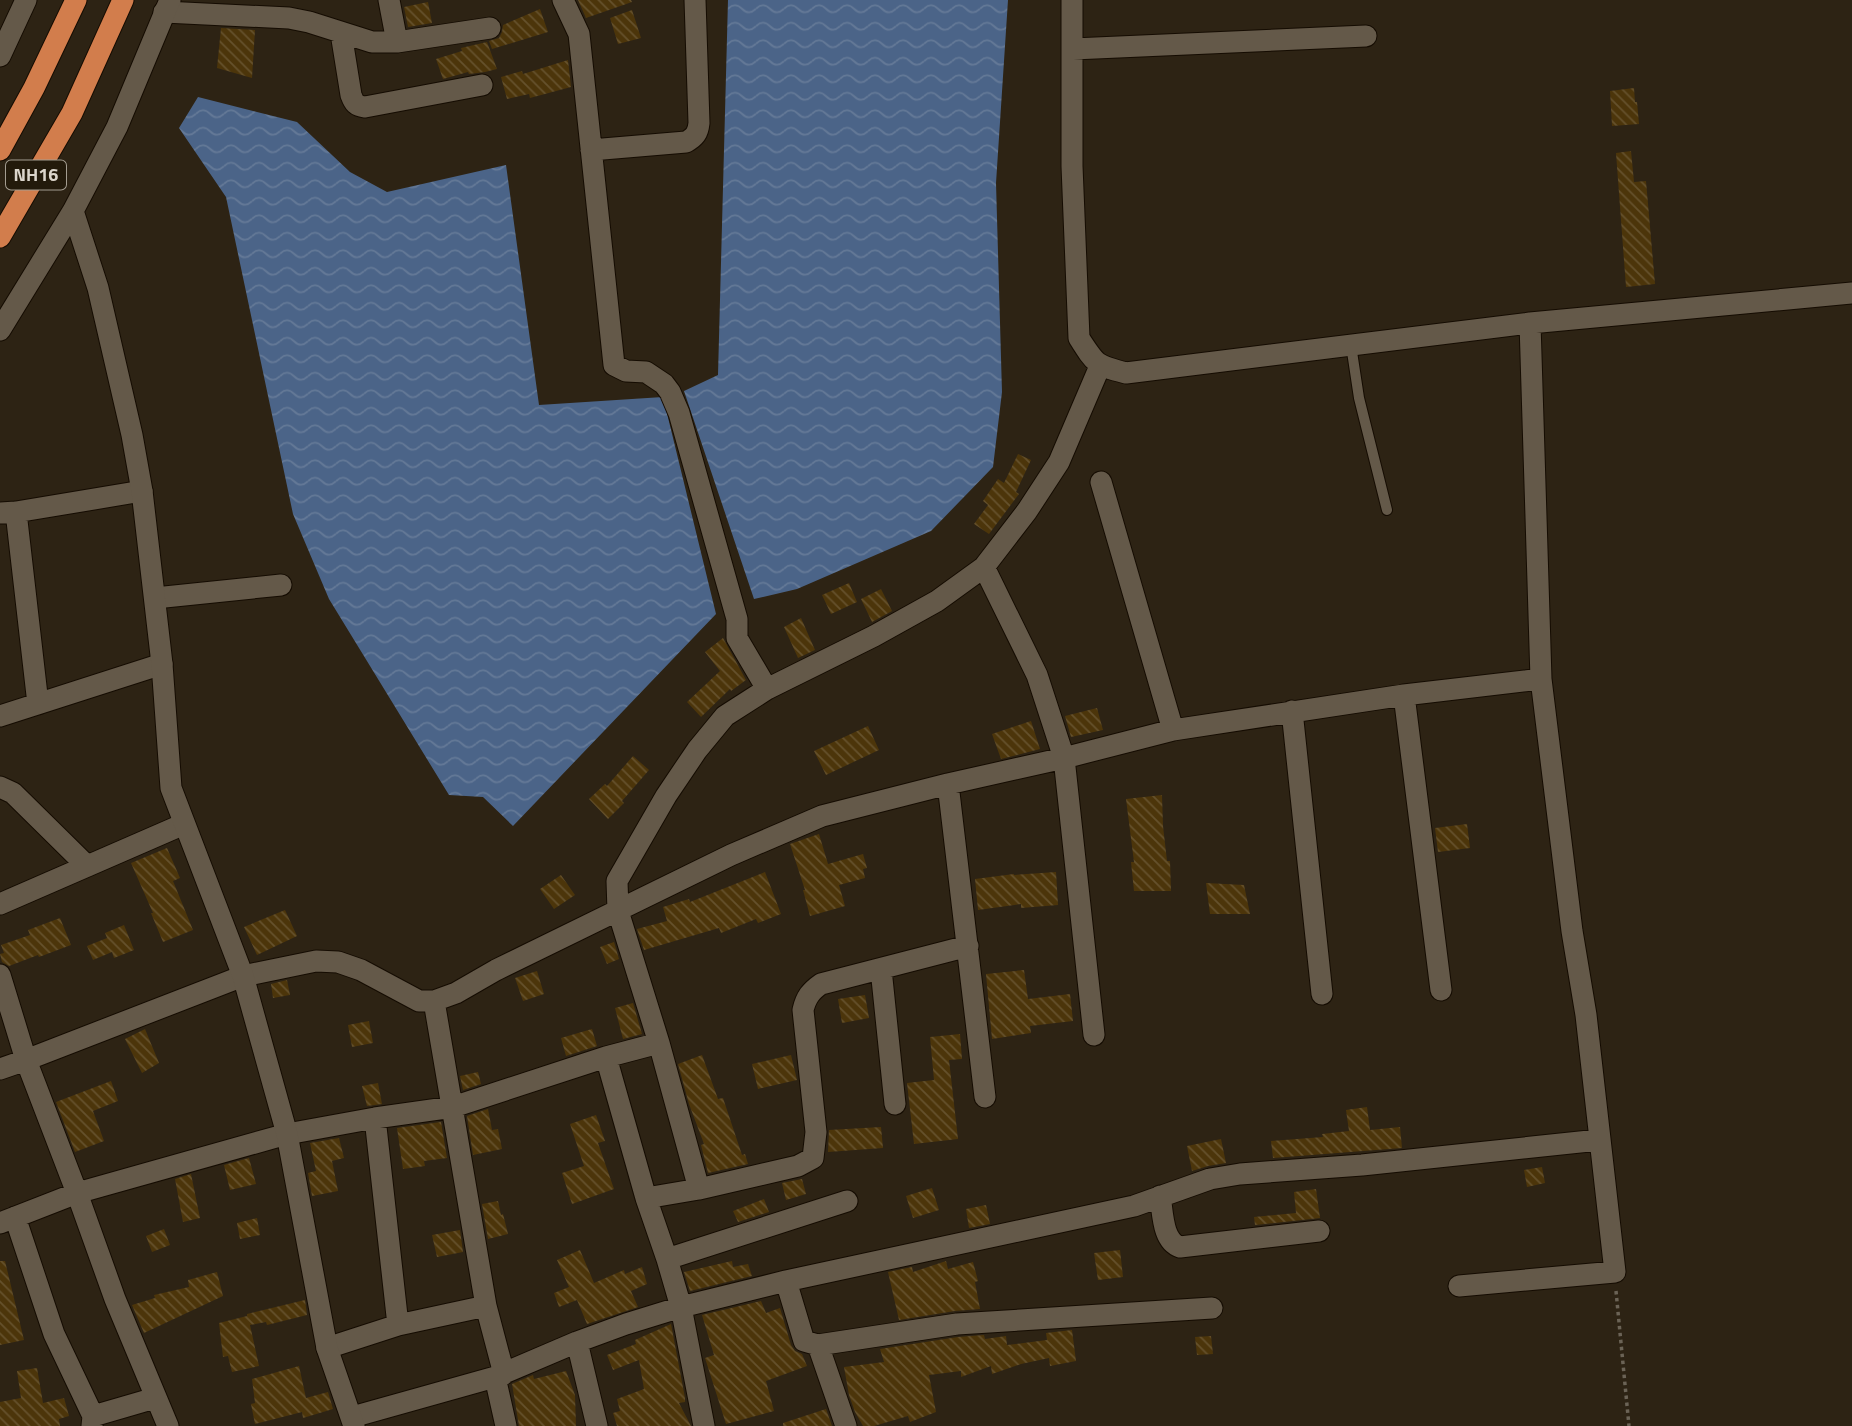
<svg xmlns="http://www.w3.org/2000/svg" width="1852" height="1426" font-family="'Titillium Web',sans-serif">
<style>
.water{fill:url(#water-waves)}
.building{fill:url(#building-back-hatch)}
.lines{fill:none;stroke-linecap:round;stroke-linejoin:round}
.lane-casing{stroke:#150c02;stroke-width:12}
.street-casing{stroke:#150c02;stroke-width:23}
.secondary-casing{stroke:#150c02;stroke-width:23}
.highway-casing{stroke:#150c02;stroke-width:23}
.path{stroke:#6b6356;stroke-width:3.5;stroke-dasharray:3.5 3.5;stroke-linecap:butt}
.lane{stroke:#645949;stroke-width:10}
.street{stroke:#645949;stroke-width:21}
.secondary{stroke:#645949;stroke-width:21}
.highway{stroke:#d27d4c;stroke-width:21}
.labels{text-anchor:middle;stroke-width:5;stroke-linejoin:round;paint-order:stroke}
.shield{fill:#231a0b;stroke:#a49d91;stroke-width:2}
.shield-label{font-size:18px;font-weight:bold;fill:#dbd5cb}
</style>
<defs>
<pattern id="water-waves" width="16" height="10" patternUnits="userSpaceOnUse" patternTransform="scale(1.75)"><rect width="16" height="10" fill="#4b6488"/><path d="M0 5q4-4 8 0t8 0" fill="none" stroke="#647997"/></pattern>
<pattern id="building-back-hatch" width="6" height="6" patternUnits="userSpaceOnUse" patternTransform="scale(1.75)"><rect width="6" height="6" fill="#4c350a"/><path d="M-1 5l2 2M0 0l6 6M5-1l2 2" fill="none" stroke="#65512c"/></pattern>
</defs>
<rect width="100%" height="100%" fill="#2d2314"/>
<path class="water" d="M728,0H1008L996,183L1002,392L993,467L931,531L797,589L754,599L684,391L718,375Z
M198,97L297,122L350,172L387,192L506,165L539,405L663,397L716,614L513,826L483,797L449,795L329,599L293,514L226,197L179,128Z"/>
<path class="building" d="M578,0H631L632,2L586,18Z
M428,2L432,23L408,27L404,7Z
M540,9L548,32L492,49L489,41L499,38L502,32L503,25Z
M632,10L641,38L618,44L610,18Z
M221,28L255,30L252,78L217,68Z
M487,42L497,69L485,72L469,74L468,72L443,79L436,59L462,51L461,48Z
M568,60L571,87L530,98L529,94L507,99L501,77L522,71L523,74Z
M1634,88L1635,102H1637L1639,124L1612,126L1610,91Z
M1631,151L1634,182L1646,181L1655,284L1626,287L1616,153Z
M1018,454L1031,460L1016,492L1019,494L989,534L974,524L988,505L983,501L998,479L1004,483Z
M849,583L857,602L831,614L822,595Z
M881,589L892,611L872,622L861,599Z
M801,618L815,650L798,658L784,627Z
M723,638L746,680L731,691L730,689L701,717L687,702L720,671L705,652Z
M1097,708L1103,730L1071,737L1065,716Z
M1031,721L1040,749L1001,759L992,734Z
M868,726L879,750L826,775L814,751Z
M633,756L649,770L622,801L624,803L608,819L589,799L605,784L607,786Z
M1162,795L1163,826L1167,861H1170L1171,891H1134L1131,862H1134L1126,799Z
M1467,824L1470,848L1438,852L1435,828Z
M819,834L828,864L863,854L867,868L863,869L865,878L839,885L845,906L810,916L803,890H805L790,844Z
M167,848L180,878L173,881L193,930L163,942L151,913H153L131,863Z
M765,872L781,914L758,923L756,919L721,933L719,928L644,950L637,929L667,921L663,907L689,899L690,902Z
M1056,872L1058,905L1021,908V904L978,910L975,879L1014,874V875Z
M561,875L575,895L554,909L540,889Z
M1206,883L1244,885L1250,914H1210Z
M285,910L297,936L257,955L244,927Z
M60,918L71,945L39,957L38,955L9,966L2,962L0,954L4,953L1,945L30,935L28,930Z
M124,925L134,950L114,958L112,952L93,960L87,946L107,938L105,933Z
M614,942L619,959L607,964L600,947Z
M1024,970L1028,999L1070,994L1073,1021L1030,1026L1031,1033L992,1039L986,974Z
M537,971L544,994L523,1001L515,978Z
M287,980L290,995L273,998L271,984Z
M865,995L869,1018L842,1023L838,999Z
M633,1003L642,1034L623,1039L615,1008Z
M369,1021L373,1043L352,1047L348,1025Z
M145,1029L159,1063L142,1073L125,1039Z
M592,1029L597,1046L566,1056L561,1038Z
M960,1034L962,1059L949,1060L958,1139L914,1144L907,1083L934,1080L930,1037Z
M702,1055L718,1099L723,1098L742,1155L745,1154L748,1164L708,1173L701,1145L704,1144L689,1104L678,1064Z
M791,1055L797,1080L758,1089L752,1064Z
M478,1072L481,1084L463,1090L460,1076Z
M111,1081L118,1101L93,1111L104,1141L75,1152L56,1102Z
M378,1083L382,1104L367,1106L362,1086Z
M1367,1107L1370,1130L1400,1127L1402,1148L1273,1158L1271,1141L1323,1137L1322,1134L1349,1131L1346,1110Z
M488,1109L492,1130L498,1129L502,1149L473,1155L467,1116Z
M596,1115L605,1141L598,1143L614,1189L572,1204L562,1173L584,1166L570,1124Z
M441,1122L447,1158L424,1161L425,1166L403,1169L397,1128Z
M881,1127L883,1148L828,1152L829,1130Z
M339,1138L344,1158L332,1161L338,1191L312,1196L308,1173L316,1171L310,1143Z
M1221,1139L1226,1163L1208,1166L1192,1171L1187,1146Z
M249,1158L256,1184L230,1190L224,1165Z
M1542,1167L1545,1183L1527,1187L1524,1170Z
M191,1174L200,1218L183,1222L175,1179Z
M802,1179L806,1194L786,1200L782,1183Z
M932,1188L939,1210L913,1218L906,1196Z
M1316,1189L1320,1218L1255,1225L1254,1217L1296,1213L1294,1192Z
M764,1199L769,1212L738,1222L733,1211Z
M498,1201L501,1215L503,1214L508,1234L488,1239L482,1204Z
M986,1205L990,1224L969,1228L966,1209Z
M257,1218L260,1235L240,1239L237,1223Z
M164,1229L170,1245L152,1252L146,1236Z
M460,1230L463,1252L437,1257L432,1235Z
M580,1250L594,1283L624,1270L625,1274L642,1267L647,1284L631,1291L638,1307L587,1324L577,1300L559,1307L554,1293L569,1287L557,1260Z
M1120,1250L1123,1277L1098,1280L1094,1253Z
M0,1261H5L24,1340L0,1345Z
M732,1261L733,1267L748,1264L752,1276L690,1291L684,1272Z
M946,1261L948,1269L973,1262L978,1281L975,1282L980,1309L955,1311L899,1320L888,1272L912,1267L913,1272Z
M217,1272L223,1296L144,1333L132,1305L155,1298L154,1295L189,1287L188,1280Z
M305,1300L307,1315L267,1325L266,1322L250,1325L259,1366L232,1372L228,1356L223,1357L219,1323L247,1316V1314Z
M761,1301L766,1313L780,1308L791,1345L795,1351L802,1354L807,1366L766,1381L774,1411L726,1424L705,1358L714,1355L702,1315Z
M671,1324L685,1398V1402L679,1403L691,1426H617L613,1413L620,1411L617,1399L644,1389L639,1360L613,1370L607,1355L636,1344L635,1340Z
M1072,1330L1076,1361L1050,1366L1049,1358L1021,1364L992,1374L991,1366L961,1377V1371L929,1375L936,1412L910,1422L908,1416L874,1426H863L855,1412L849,1395L844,1367L884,1362L880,1349L958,1337L984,1335L985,1339L1006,1336L1007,1345L1047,1340L1046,1333Z
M1211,1336L1213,1354L1197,1355L1195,1337Z
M299,1366L306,1398L328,1392L333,1409L303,1418L302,1412L255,1424L251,1404L255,1403L252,1379Z
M37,1368L43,1403L64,1398L69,1416L59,1419L60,1426H0V1402L21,1398L17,1371Z
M566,1371L575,1395L576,1426H519L512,1384L533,1375L534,1379Z
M826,1409L832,1426H783V1423Z"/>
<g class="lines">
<defs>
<path id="lane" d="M1351,345L1359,398L1387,510"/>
<path id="street" d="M389,0L397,42
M563,0L579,34L614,365L626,371L646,372L664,384L670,392L679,413L737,619V638L767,689
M1072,0V166L1079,338C1096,365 1096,365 1126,373L1530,323L1852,293
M164,12L289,18L309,22L372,42H397L490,28
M341,33L351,95C354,103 356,106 365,107L482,85
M1073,49L1366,36
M591,150L686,142C695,137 698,133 699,123L695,0
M1101,482L1173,730
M16,512L38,704
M0,513L16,512L142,491
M984,567L1037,675L1064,758L1094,1035
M155,598L281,585
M1404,695L1441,990
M1292,711L1322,994
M0,716L162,664
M948,784L985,1097
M0,787L13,793L86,865
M0,904L184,824
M881,969L895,1104
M0,975L26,1060L77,1193L115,1299L168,1426
M434,1001L486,1306L504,1374
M606,1057L646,1198L667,1259L681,1307L704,1426
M0,1069L26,1060L243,976L316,961L338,962L361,970L419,1001H434L456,993L496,970L731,855L822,816L948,784L1064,758L1173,730L1404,695L1541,679
M375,1118L398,1325
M699,1189L798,1166L813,1158L816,1132L803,1010C806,997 811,991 821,984L968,946
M1160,1196C1163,1212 1162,1241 1180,1247L1319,1231
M646,1198L699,1189L659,1043L618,911L617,881L666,796L697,750L725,716L767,689L874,636L937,601L984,567L1027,511L1059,462L1100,366
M15,1217L54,1334L93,1416L92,1426
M0,1223L77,1193L287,1134L375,1118L453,1107L606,1057L659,1043
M667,1259L847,1201
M786,1281L804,1341L818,1345L957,1324L1212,1308
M1459,1286L1615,1272L1586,1015L1572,931L1541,679L1530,323
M577,1342L597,1426
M818,1345L846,1426
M327,1348L398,1325L486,1306
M495,1377L506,1426
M93,1416L155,1398
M352,1417L495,1377L577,1342L626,1324L681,1307L786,1281L1134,1206L1210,1179L1240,1174L1362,1165L1599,1140"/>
<path id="secondary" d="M0,56L26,0
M73,211L98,288L132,435L142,491L162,664L171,788L243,976L287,1134L327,1348L354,1426
M0,330L73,211L117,127L170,0"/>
<path id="highway" d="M0,150L34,88L76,0
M0,237L72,113L123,0"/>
</defs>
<use href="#lane" class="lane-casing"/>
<use href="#street" class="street-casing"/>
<use href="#secondary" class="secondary-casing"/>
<use href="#highway" class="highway-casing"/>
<path class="path" d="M1616,1291L1629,1426"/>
<use href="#lane" class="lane"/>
<use href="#street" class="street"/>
<use href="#secondary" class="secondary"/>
<use href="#highway" class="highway"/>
</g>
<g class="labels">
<rect class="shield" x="6" y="160.5" width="60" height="29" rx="5"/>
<g class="shield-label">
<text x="36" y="181">NH16</text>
</g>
</g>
</svg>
